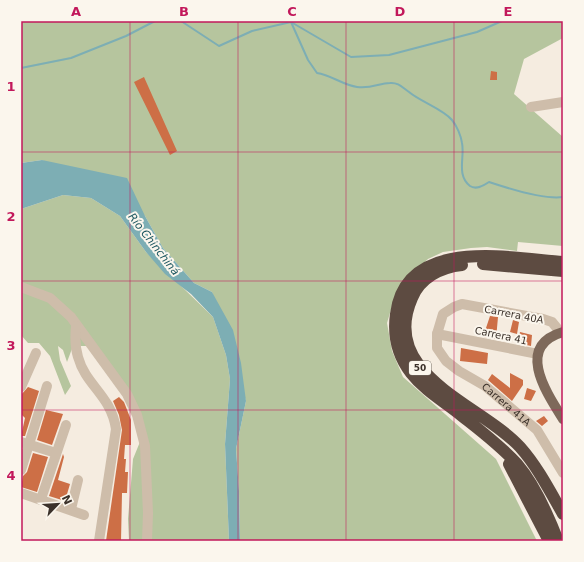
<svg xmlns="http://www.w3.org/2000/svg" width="584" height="562" font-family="'DejaVu Sans',sans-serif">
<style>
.green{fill:#b6c59e}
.water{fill:#7daeb4}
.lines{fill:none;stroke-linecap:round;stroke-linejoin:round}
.stream{stroke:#7daeb4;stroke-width:2}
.building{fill:#cd6f46}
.minor{stroke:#cebdaa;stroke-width:10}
.major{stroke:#7e695a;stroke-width:10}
.highway{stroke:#5d4b41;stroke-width:12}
.grid{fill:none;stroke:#c2185b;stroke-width:1;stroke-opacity:0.55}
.labels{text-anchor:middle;stroke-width:4;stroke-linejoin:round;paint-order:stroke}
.shield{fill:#fbf6ed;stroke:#756c64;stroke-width:1}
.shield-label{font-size:9px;font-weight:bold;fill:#3b312a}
.street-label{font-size:10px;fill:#3b312a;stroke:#fbf6ed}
.water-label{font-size:11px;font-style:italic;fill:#1c5760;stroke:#fbf6ed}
.neatline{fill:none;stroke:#c2185b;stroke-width:1.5}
.grid-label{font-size:13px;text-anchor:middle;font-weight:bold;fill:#c2185b}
</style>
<rect width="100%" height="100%" fill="#f5ece0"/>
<path class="green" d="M21,21H563V38L524,59L514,94L563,137V246L518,242L517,251L487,247L471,248L443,252L428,259L405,280L395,296L387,323L392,351L403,377L496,459L537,541H240L239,491L236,449L246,401L212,292L194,283L163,248L145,216L42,160L21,163Z
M63,195L91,198L120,216L146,252L213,317L226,355L230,379L225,444L229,541H129L128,519L133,459L144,432L94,346H73L67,362L63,350L58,346L60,360L71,386L65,395L50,356L39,343H28L21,335V209Z"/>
<path class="water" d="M42,160L127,178L145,216L163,248L194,283L212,292L233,330L241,363L246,401L236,449L239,491L240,541H229L225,444L230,379L226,355L213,317L191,294L165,274L146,252L120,216L91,198L63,195L21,209V163Z"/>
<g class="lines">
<path class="stream" d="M181,21L219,46L252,31L291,22L351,57L389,55L477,32L502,21
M291,22L308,60L317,73C331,75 343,85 357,87C372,89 379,83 390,83C398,82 403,88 409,92C421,102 443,109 452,120C457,126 461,136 462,143C465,157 456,175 470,186C476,190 483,186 489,182C507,188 545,200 563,197
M21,68L71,58L126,36L155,21"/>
</g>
<path class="building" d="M491,71L497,72V80H490Z
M144,77L177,151L170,155L134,82Z
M490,316L498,317L496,339L483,337Z
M513,320L519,322L517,334L510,332Z
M520,332L532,335L531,346L518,343Z
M461,348L488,353L487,364L460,361Z
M510,373L523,380V385L512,401L488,380L492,374L510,388Z
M28,387L39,391L25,436H21L25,418L21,414V395Z
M527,388L536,391L531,401L524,399Z
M119,397L124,402L131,420V445H125L124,459H126L125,472H128L127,493H122L121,541H106L122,430L119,415L113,401Z
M46,410L63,414L52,445L37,440Z
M544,416L548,421L542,426L536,421Z
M33,453L48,457L37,492L21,487L23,476L27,472Z
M63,454L64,457L58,480L70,484L65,501L49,496Z"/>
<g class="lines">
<g class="minor">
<path d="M531,107L563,102"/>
<path d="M21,287L50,298L71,317L127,394L137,415L145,446L148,513L147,541"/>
<path d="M76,326C75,336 75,347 78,357C86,386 111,395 116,429L99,541"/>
<path id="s1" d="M561,333L552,322L543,319L462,304L454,307L443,314L437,334V348L446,361L459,371L485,386L537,430L563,473"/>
<path d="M437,334L538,354"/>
<path d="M21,387L36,353"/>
<path d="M21,442L56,453"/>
<path d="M21,470L47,386"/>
<path d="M21,493L84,515"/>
<path d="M41,499L66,425"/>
<path d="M71,509L78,480"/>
</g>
<path class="major" d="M563,332C515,346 546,392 563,419"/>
<path class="highway" d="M483,264L563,271
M462,265C441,267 420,278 412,298C378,375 481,404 520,447C537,466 550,491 563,514
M509,464L549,541
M558,541C548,515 535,485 517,464C501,446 481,431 462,416C445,402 425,391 411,373C398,356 393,335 396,314C406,236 509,258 563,262"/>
</g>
<path class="grid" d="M130,21V541M238,21V541M346,21V541M454,21V541M21,152H563M21,281H563M21,410H563"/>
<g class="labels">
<rect class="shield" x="409" y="361" width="22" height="14" rx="3"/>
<g class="shield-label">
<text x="420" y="371">50</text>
</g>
<g class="street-label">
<text transform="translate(514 314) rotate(11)" y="4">Carrera 40A</text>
<text transform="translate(501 335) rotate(12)" y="4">Carrera 41</text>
<text dy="4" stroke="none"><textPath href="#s1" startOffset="253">Carrera 41A</textPath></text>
</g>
<g class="water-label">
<text transform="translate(154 244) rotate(52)" y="4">Río Chinchiná</text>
</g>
</g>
<rect width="584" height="562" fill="none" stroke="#fbf6ed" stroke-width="44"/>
<g transform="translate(58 504) rotate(65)" stroke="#fbf6ed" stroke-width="3" paint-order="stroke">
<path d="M0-3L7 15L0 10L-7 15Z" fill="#3b312a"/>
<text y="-6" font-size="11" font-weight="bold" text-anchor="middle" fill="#3b312a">N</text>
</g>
<rect x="22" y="22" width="540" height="518" class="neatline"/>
<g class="grid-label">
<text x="76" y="16">A</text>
<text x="184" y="16">B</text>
<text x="292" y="16">C</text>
<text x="400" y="16">D</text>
<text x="508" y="16">E</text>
<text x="11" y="91">1</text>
<text x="11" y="221">2</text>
<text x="11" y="350">3</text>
<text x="11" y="480">4</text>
</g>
</svg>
